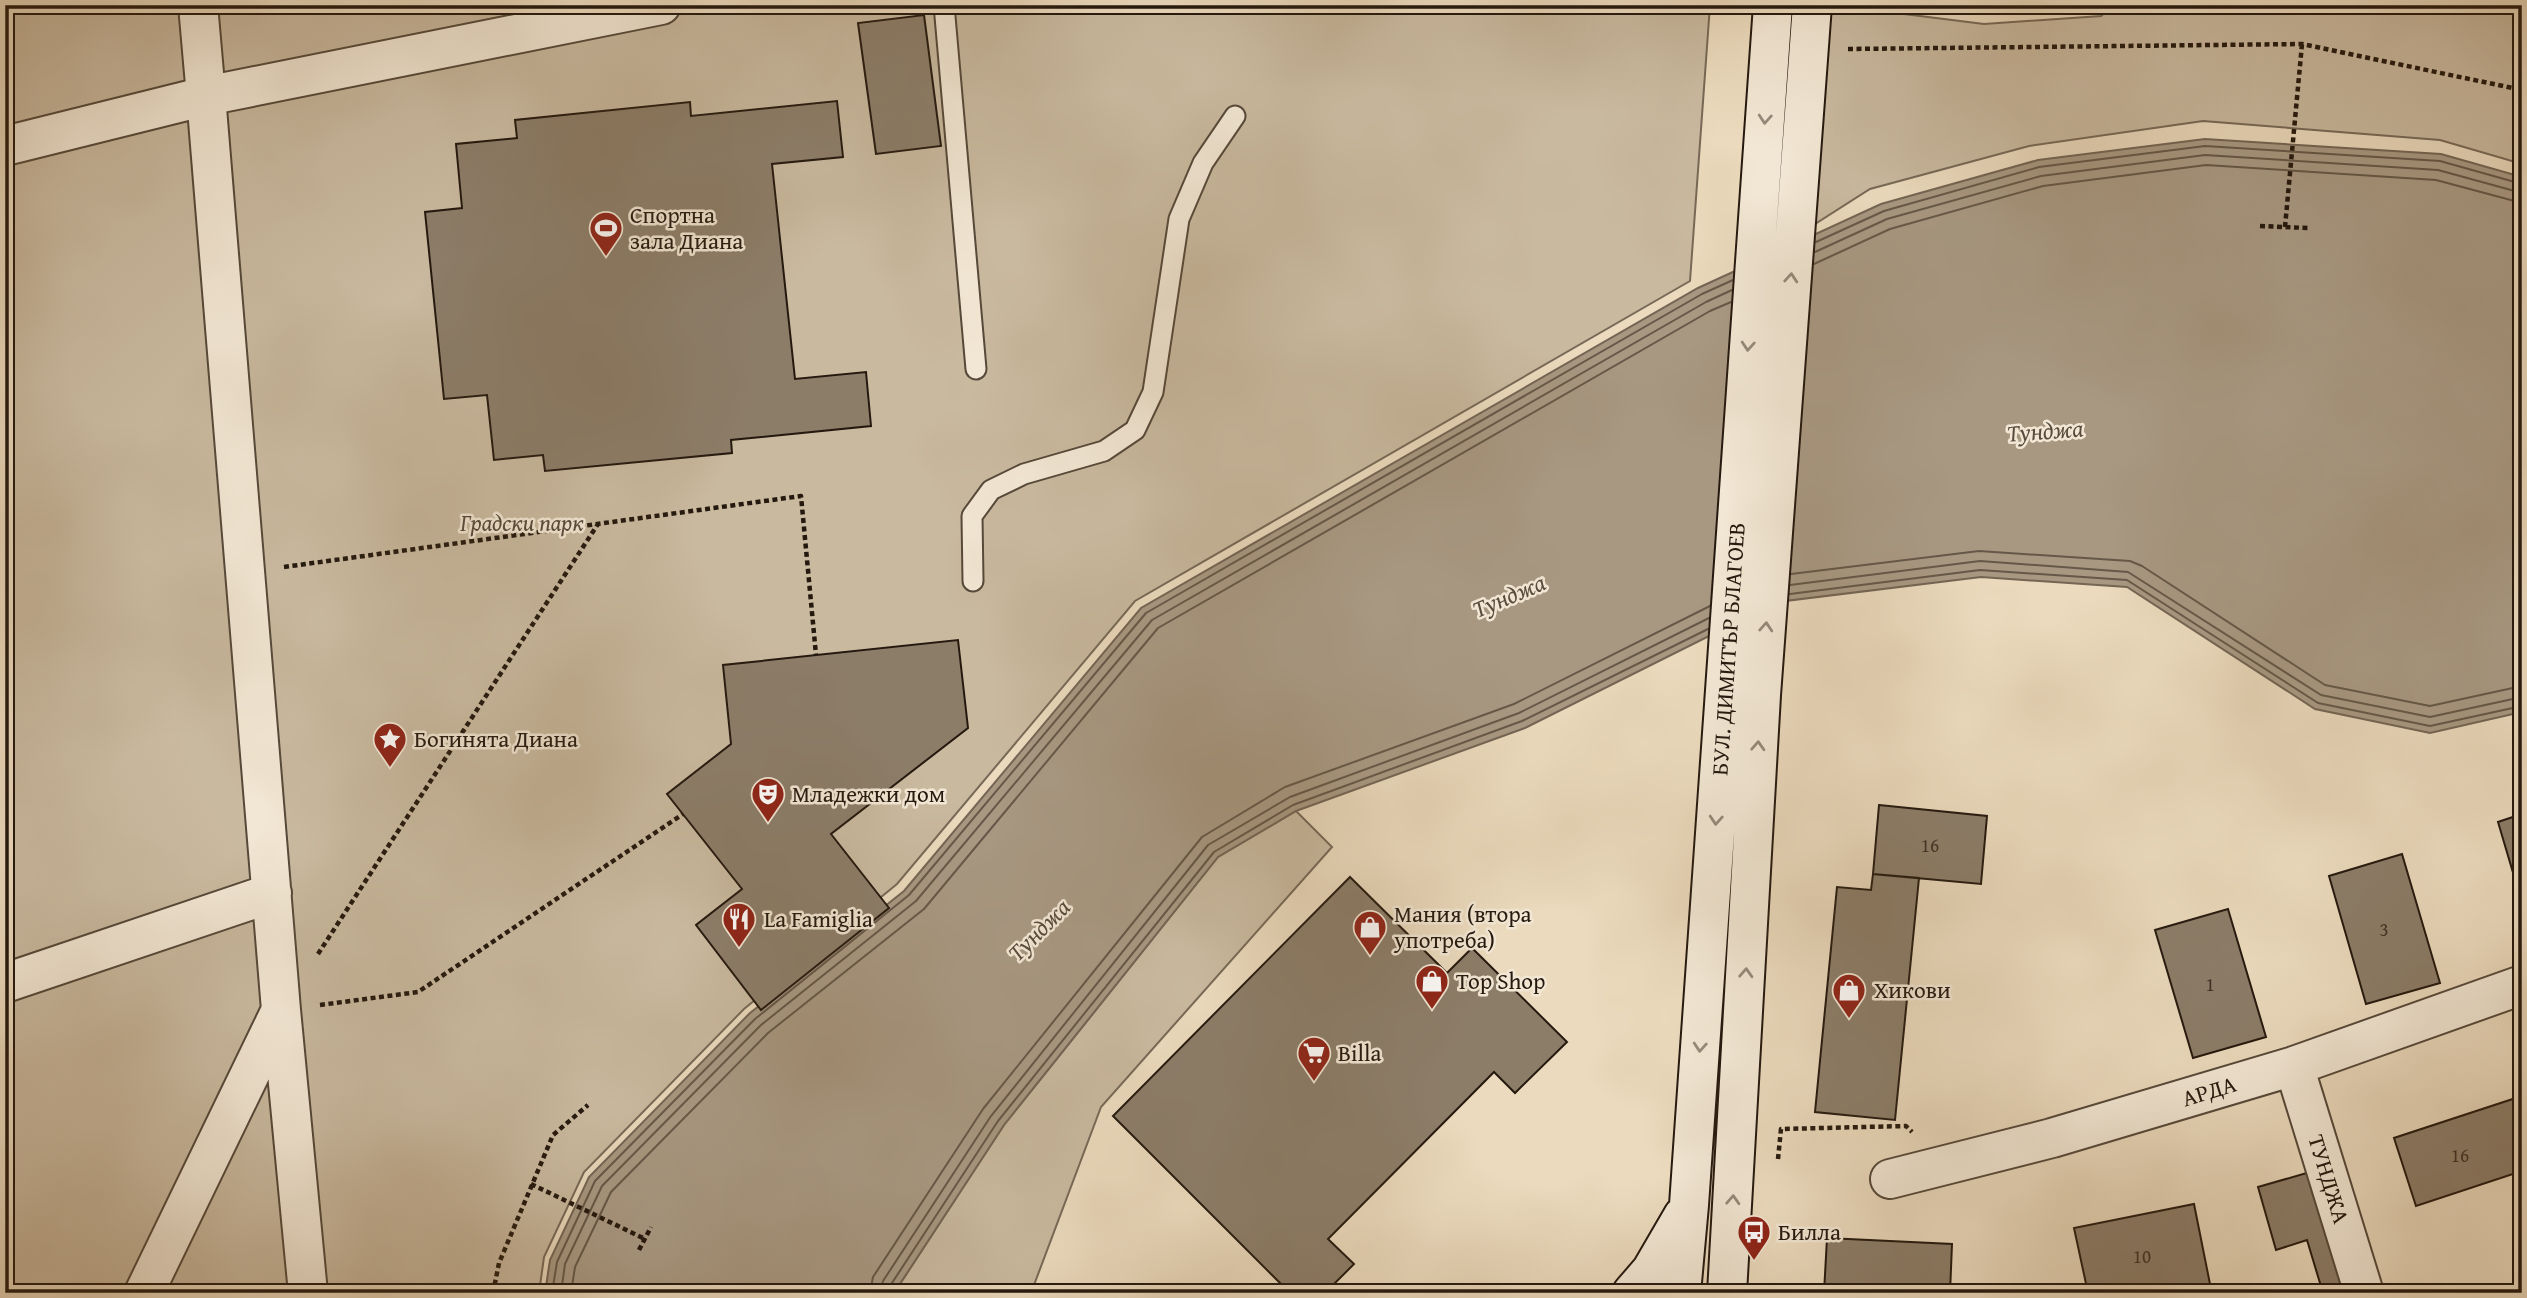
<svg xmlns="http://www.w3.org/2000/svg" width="2527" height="1298" font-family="'Gentium Book Plus',serif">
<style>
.green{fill:#c9b99f;stroke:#776957;stroke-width:2}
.water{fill:#a89882;stroke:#746554;stroke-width:2}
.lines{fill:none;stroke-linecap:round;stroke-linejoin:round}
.shore{stroke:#665848;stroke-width:2}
.building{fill:#8c7d69;stroke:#25190f;stroke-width:2}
.lane-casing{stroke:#56493a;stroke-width:23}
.street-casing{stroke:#56493a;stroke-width:42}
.secondary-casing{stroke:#25190f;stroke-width:42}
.path{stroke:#25190f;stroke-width:4.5;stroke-dasharray:5 3.5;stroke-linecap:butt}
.lane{stroke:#f2e7d4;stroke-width:19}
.street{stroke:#f2e7d4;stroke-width:38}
.secondary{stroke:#f2e7d4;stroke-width:38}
.oneway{stroke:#968a7b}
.labels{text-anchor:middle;stroke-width:5;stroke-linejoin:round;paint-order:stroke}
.number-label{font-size:19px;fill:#3f3226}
.poi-label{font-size:23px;fill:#25190f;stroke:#f2e7d4;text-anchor:start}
.park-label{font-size:23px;font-style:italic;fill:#56493a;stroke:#f2e7d4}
.street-label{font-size:23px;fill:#25190f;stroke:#f2e7d4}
.water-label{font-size:24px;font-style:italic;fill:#594c3d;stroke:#f2e7d4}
</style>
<rect width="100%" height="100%" fill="#ebdabd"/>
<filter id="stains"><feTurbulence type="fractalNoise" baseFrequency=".00286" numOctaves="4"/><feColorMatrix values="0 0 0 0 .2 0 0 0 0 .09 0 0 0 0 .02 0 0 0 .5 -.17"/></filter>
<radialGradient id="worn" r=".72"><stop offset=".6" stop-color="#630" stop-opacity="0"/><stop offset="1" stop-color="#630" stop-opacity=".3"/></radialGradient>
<path class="green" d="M5,5H1710L1690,281L1135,601L897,884L744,1009L584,1172L544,1257L539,1293H5Z
M1832,5L1984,24L2101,16L2114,5H2522V164L2440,140L2203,121L2029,146L1870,189L1804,231L1824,32Z
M1296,811L1332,847L1101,1107L1031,1293H894L1004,1125L1218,857Z"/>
<path class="water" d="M2205,139L2441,154L2522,177V712L2430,733L2315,709L2127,587L1981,577L1777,602L1525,728L1296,811L1218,857L1004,1125L894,1293H545L550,1260L589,1177L750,1013L904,891L1141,608L1698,288L1881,204L2038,160Z"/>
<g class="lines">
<path class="shore" d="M1816,242L1884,211L2039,167L2205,146L2440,161L2522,184
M1815,252L1887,219L2041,176L2205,155L2438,170L2522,193
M1814,264L1890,229L2043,186L2206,165L2436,180L2522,203
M1791,574L1979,551L2130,561L2142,566L2325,685L2430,706L2522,686
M1790,585L1980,561L2128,572L2321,695L2430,717L2522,697
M1790,594L1980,570L2127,580L2318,703L2430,726L2522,706
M552,1293L557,1262L595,1181L755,1019L909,895L1146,613L1702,294L1733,280
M561,1293L565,1264L602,1186L761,1025L916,901L1152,620L1706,302L1732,290
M571,1293L575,1267L611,1192L768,1033L924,909L1158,628L1710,311L1731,302
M870,1293L873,1277L983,1109L1202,837L1285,787L1514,704L1710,606
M880,1293L883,1281L991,1116L1208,845L1290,797L1519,713L1709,618
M889,1293L890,1286L998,1121L1214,852L1293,805L1522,721L1708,629"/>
</g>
<path class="building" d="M924,15L941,146L876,154L858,23Z
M837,101L843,157L772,164L795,379L866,372L871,426L731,440L732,453L545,471L543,455L494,460L487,395L444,399L425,212L462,208L456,144L517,138L515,120L690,102L691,116Z
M958,640L968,728L831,834L889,908L761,1010L696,925L742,889L667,794L731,744L723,665Z
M1879,805L1987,816L1981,884L1873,874Z
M2522,814V903L2498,822Z
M2402,854L2440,983L2366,1004L2329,876Z
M1873,874L1919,878L1895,1120L1815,1112L1837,887L1871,890Z
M1350,877L1447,973L1472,948L1567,1042L1515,1093L1494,1072L1328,1239L1354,1264L1325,1293H1290L1113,1116Z
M2228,909L2266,1037L2193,1058L2155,930Z
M2522,1096V1171L2416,1206L2394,1138Z
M2317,1170L2354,1293H2323L2307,1240L2276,1250L2258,1187Z
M2194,1204L2210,1284L2165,1293H2088L2074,1228Z
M1827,1238L1952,1244L1950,1293H1824Z"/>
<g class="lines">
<defs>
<path id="lane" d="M944,5L976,369
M973,581L972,516L991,490L1024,474L1104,451L1135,430L1153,392L1179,219L1203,163L1235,116"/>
<path id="street" d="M198,5L206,96L661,5
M5,146L206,96L281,1010L308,1293
M5,983L272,893
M2294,1066L2364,1293
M1890,1179L2052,1138L2294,1066L2522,985
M144,1293L281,1010"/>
<path id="secondary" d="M1632,1293L1651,1271L1683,1216
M1681,1293L1689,1205L1773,5
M1727,1293L1761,695L1812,5"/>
</defs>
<use href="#lane" class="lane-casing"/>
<use href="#street" class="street-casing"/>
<use href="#secondary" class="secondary-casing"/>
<path class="path" d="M1848,49L2302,44L2522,90
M2260,226L2308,228
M2285,227L2302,44
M284,567L801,496L816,655
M318,954L598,524
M320,1005L418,992L683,814
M1778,1159L1781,1129L1906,1126L1912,1132
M531,1184L645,1239
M639,1250L651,1227
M493,1293L499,1263L553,1135L588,1105"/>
<use href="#lane" class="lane"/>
<use href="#street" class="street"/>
<use href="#secondary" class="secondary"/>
</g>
<defs><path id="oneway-chevron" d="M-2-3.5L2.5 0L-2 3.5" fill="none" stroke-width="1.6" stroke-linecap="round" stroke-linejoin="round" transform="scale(1.75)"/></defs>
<g class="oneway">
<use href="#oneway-chevron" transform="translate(1765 119) rotate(94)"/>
<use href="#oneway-chevron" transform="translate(1791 278) rotate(-86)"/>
<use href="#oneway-chevron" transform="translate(1748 346) rotate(94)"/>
<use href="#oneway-chevron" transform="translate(1766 627) rotate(-86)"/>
<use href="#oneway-chevron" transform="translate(1758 746) rotate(-87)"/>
<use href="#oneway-chevron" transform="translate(1716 820) rotate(94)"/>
<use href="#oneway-chevron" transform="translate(1746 973) rotate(-87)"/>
<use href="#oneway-chevron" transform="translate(1700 1047) rotate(94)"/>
<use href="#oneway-chevron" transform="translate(1733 1200) rotate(-87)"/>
</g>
<defs>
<symbol id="stadium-pin" viewBox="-11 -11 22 30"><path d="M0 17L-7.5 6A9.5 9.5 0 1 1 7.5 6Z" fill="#8f2418" stroke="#f2e7d4"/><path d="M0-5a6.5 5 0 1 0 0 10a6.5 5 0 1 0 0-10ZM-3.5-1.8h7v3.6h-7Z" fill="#fff"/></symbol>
<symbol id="sight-pin" viewBox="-11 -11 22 30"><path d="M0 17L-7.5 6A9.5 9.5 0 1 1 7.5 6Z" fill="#8f2418" stroke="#f2e7d4"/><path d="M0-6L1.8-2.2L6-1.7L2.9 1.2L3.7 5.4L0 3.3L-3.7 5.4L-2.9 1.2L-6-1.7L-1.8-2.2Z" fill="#fff"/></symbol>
<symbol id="theatre-pin" viewBox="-11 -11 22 30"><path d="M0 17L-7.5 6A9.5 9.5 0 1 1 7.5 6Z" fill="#8f2418" stroke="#f2e7d4"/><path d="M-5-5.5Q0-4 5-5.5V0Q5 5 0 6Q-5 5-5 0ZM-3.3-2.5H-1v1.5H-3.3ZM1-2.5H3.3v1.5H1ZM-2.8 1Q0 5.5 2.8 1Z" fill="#fff"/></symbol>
<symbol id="restaurant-pin" viewBox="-11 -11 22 30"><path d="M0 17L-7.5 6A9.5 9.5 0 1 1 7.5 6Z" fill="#8f2418" stroke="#f2e7d4"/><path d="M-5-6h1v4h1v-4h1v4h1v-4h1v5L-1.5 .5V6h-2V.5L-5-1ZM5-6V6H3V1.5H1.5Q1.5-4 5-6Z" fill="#fff"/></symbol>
<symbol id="shop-pin" viewBox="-11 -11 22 30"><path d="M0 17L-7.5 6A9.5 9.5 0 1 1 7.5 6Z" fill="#8f2418" stroke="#f2e7d4"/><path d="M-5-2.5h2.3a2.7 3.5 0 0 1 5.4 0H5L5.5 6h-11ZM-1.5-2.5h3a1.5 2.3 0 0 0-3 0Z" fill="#fff"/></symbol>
<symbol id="supermarket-pin" viewBox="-11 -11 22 30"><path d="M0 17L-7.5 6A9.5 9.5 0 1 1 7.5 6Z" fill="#8f2418" stroke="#f2e7d4"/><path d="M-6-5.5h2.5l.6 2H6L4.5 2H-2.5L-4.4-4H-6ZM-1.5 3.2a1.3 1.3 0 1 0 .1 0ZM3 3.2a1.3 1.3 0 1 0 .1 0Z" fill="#fff"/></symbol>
<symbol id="bus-pin" viewBox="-11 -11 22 30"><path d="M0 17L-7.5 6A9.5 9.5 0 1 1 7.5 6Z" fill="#8f2418" stroke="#f2e7d4"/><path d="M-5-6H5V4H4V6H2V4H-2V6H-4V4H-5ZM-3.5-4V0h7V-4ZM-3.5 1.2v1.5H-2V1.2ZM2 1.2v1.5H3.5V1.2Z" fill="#fff"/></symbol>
</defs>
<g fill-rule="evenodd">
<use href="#stadium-pin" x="587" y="209" width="38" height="52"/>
<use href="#sight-pin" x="371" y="720" width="38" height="52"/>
<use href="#theatre-pin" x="749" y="775" width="38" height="52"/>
<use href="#restaurant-pin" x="720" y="900" width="38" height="52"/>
<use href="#shop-pin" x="1351" y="908" width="38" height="52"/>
<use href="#shop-pin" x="1413" y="962" width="38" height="52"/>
<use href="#shop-pin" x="1830" y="971" width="38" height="52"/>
<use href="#supermarket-pin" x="1295" y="1034" width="38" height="52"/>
<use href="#bus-pin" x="1735" y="1213" width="38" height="52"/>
</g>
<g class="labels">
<g class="number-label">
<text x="1930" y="852">16</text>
<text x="2384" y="936">3</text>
<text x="2210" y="991">1</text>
<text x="2460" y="1162">16</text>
<text x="2142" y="1263">10</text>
</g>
<g class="poi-label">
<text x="630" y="223">Спортна<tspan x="630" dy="26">зала Диана</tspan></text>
<text x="414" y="747">Богинята Диана</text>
<text x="792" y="802">Младежки дом</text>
<text x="1394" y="922">Мания (втора<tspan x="1394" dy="26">употреба)</tspan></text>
<text x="764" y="927">La Famiglia</text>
<text x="1456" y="989">Top Shop</text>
<text x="1874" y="998">Хикови</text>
<text x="1338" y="1061">Billa</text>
<text x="1778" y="1240">Билла</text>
</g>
<g class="park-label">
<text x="522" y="531">Градски парк</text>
</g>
<g class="street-label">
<text transform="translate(1728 649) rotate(-86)" y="8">БУЛ. ДИМИТЪР БЛАГОЕВ</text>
<text transform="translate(2209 1091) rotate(-17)" y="8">АРДА</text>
<text transform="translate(2329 1179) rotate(73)" y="8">ТУНДЖА</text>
</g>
<g class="water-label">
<text transform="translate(2045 431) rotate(-4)" y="8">Тунджа</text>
<text transform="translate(1509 596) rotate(-23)" y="8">Тунджа</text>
<text transform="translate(1039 930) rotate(-45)" y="8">Тунджа</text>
</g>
</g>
<rect width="2527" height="1298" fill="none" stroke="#ebdabd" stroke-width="28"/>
<rect x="7" y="7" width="2513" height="1284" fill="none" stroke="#25190f" stroke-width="3.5"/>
<rect x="14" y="14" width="2499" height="1270" fill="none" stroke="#25190f" stroke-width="2"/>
<rect width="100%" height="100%" filter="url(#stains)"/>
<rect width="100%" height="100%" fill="url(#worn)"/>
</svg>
